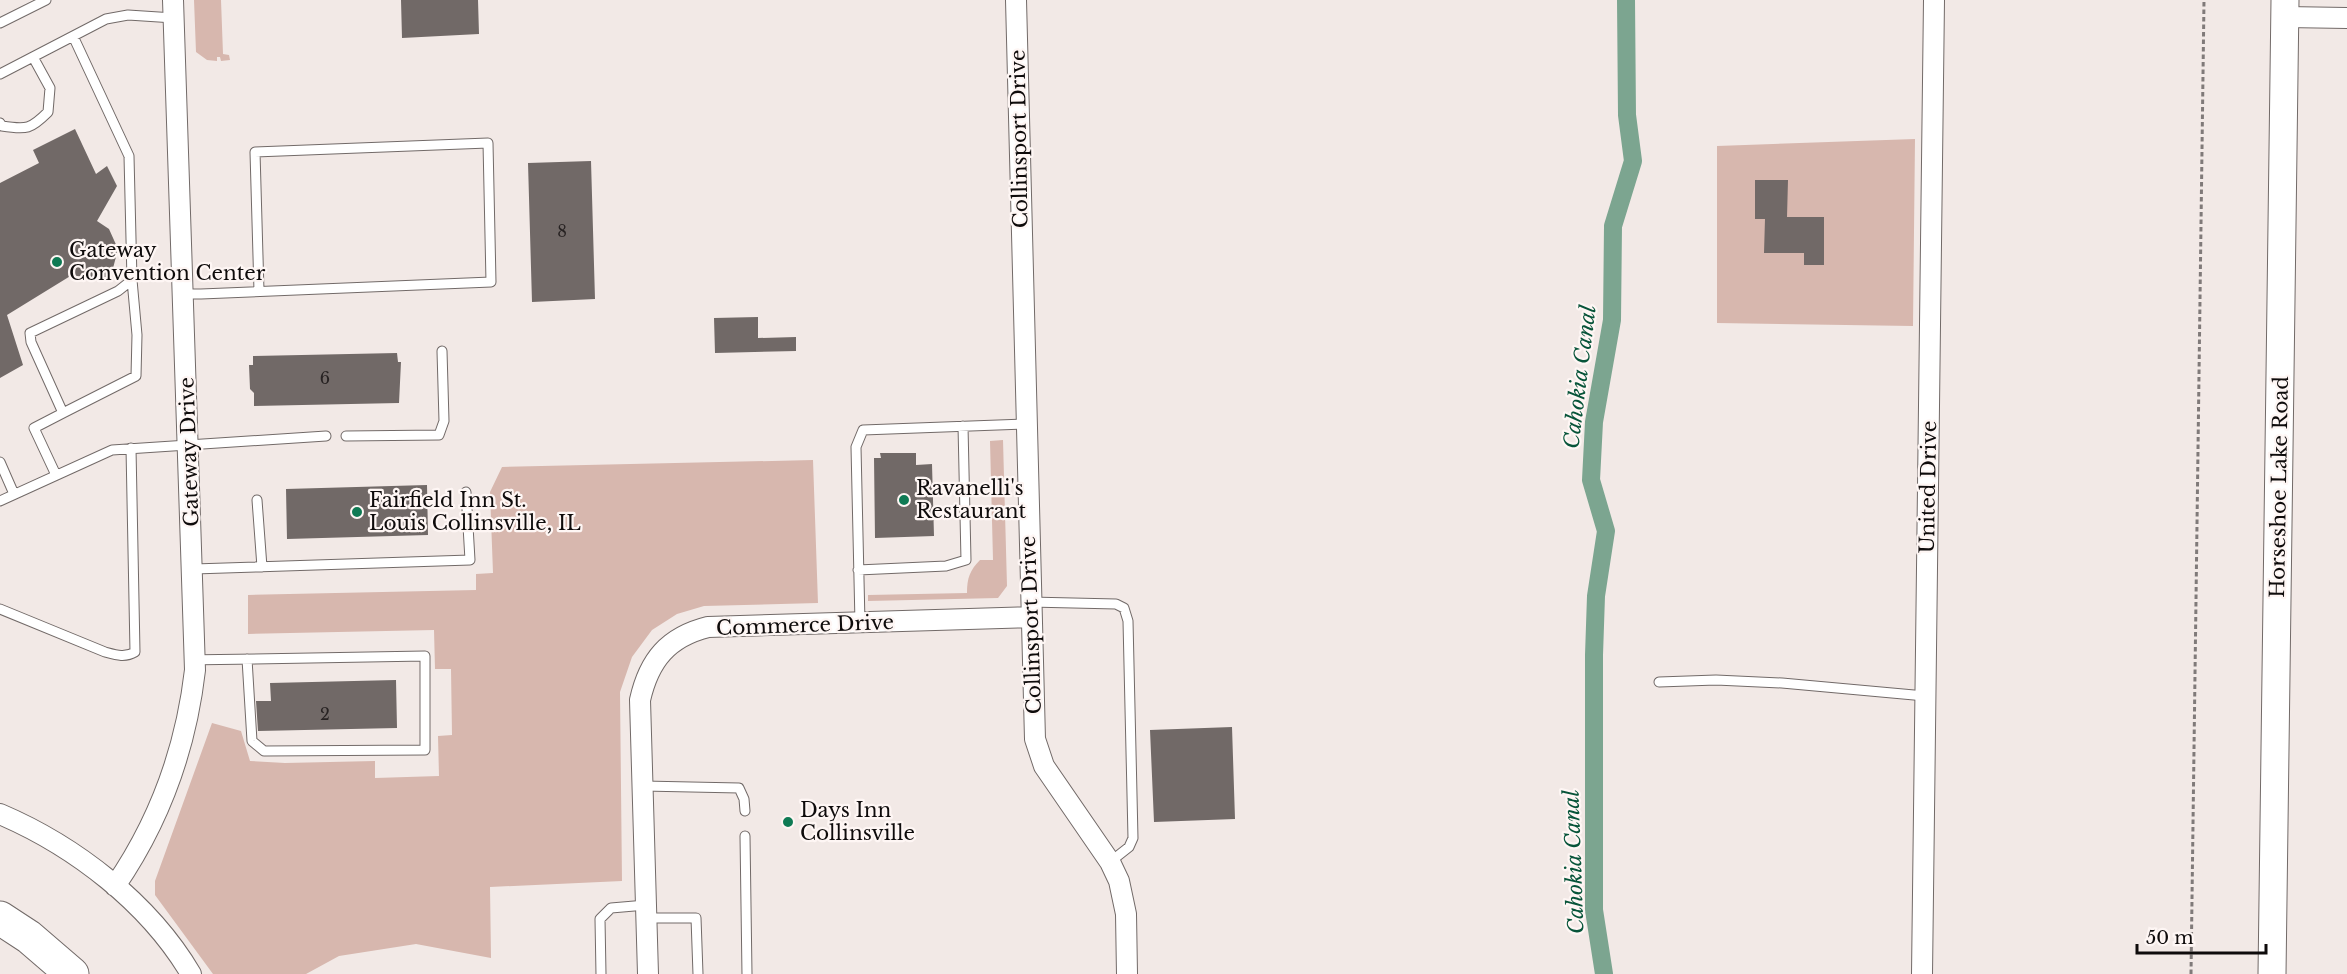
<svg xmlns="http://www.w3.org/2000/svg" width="2347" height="974" font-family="'Libre Baskerville',serif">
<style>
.green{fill:#d7b7ae}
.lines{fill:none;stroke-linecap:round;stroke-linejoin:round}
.canal{stroke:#7ca590;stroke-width:18}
.building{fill:#716967}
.lane-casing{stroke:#726a68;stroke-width:11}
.street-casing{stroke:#726a68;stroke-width:22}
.secondary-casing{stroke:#726a68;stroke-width:29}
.highway-casing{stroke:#726a68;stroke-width:35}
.path{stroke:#807a79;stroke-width:3;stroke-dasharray:4.5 3;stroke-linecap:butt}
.lane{stroke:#fff;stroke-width:9}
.street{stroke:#fff;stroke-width:20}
.secondary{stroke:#fff;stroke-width:27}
.highway{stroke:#fff;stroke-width:33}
.poi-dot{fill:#0f7a54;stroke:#fef6f4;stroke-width:2}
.labels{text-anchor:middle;stroke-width:4.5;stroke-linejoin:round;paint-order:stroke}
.number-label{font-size:16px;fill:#272222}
.street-label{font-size:20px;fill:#0e0b0b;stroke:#fef6f4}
.poi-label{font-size:20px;fill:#0e0b0b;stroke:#fef6f4;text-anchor:start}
.water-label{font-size:21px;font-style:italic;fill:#075439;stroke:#fef6f4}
</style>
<rect width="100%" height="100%" fill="#f2e9e6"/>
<path class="green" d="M194,0H221L223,54L229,55L230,60L221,61L220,57H217V61L207,60L196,52Z
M1915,139L1913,326L1717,323V146Z
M1003,440L1007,586L998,598L868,601V595L967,593C967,578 970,570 980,560H993L990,441Z
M813,460L818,603L704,606L677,614L652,630L632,657L620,692L622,881L490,887L491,958L416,944L339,956L306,974H213L155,895V881L212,723L241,731L250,761L285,763L375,761V778L439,776L438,736L452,735L451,669H435L434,630L248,634V595L476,590V574L493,573L490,492L502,467Z"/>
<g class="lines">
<path class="canal" d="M1604,974L1594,910V655L1596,596L1606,531L1591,480L1594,422L1612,320L1613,226L1633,161L1627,115L1626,0"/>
</g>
<path class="building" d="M401,0H478L479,34L402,38Z
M75,129L96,174L107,166L117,186L97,221L109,229L118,249L111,276L94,279L72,275L7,315L23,365L0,378V183L39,163L33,150Z
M591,161L595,299L532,302L528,163Z
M1755,180H1788L1787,217H1824V265H1804V253H1764L1765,219H1755Z
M758,317V338L796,337V351L715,353L714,318Z
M397,353L398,362H401L399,403L254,406V393L250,389L249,365H253V356Z
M880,453H916V465L932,464L934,536L875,538L874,458H881Z
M427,485L428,535L287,539L286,489Z
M396,680L397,728L258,731L256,701H271L270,683Z
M1232,727L1235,819L1154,822L1150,730Z"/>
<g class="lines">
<defs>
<path id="lane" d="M0,23L46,0
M0,74L106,19L128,15L174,18
M0,123L2,126C27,130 31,129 48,112L50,88L33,57
M184,294H201L491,282L488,143L255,152L259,291
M63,413L136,376L137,335L132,280
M346,436L439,435L444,421L442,351
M0,462L14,494
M56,475L34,428L63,413L31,342L30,333L118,291L132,280L129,156L73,36
M257,500L262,567
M0,501L112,450L326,436
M194,569L470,560L466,492
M858,570L946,566L966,560L963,426
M1030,602L1116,604L1124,608L1128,621L1133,838L1129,847L1110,862
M0,609L105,652C116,655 125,658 135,652L131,448
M860,623L856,447L863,430L1026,424
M196,660C272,658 348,657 425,656V750L264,751L252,741L247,659
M1659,682L1716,680L1782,683L1925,696
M643,786L739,788L744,799L745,811
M745,836L747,974
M647,918H696L698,974
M601,974L600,919L611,908L646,905"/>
<path id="street" d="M1016,0L1035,739L1044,766L1110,862L1119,881L1126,914L1127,974
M2285,17L2347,18
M0,814C75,846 149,903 191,974
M115,886C159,822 186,748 195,670L173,0
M648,974L640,700C649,660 668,637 708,627L1031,617
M1922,974L1934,0"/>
<path id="secondary" d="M2272,974L2285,0"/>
<path id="highway" d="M0,918L29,937L72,974"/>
</defs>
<use href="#lane" class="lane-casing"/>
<use href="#street" class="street-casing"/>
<use href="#secondary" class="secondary-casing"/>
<use href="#highway" class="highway-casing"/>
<path class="path" d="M2191,974L2204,0"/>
<use href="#lane" class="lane"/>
<use href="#street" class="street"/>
<use href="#secondary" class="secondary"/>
<use href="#highway" class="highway"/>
</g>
<g class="poi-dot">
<circle cx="57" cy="262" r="6"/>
<circle cx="904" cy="500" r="6"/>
<circle cx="357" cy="512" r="6"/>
<circle cx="788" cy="822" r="6"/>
</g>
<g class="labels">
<g class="number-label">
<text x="562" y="237">8</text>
<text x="325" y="384">6</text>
<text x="325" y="720">2</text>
</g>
<g class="street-label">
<text transform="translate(1019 139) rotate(-91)" y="7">Collinsport Drive</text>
<text transform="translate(189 452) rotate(-92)" y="7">Gateway Drive</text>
<text transform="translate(1928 487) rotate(-89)" y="7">United Drive</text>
<text transform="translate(2279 487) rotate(-89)" y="7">Horseshoe Lake Road</text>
<text transform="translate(805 625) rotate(-2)" y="7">Commerce Drive</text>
<text transform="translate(1031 625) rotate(-92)" y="7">Collinsport Drive</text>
</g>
<g class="poi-label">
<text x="69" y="257">Gateway<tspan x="69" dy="23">Convention Center</tspan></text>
<text x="916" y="495">Ravanelli's<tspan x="916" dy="23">Restaurant</tspan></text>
<text x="369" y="507">Fairfield Inn St.<tspan x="369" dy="23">Louis Collinsville, IL</tspan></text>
<text x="800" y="817">Days Inn<tspan x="800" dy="23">Collinsville</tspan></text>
</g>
<g class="water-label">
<text transform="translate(1580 377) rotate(-83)" y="7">Cahokia Canal</text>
<text transform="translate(1574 862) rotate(-92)" y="7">Cahokia Canal</text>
</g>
</g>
<path d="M2137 944v9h129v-9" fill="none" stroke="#0e0b0b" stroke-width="3"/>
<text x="2146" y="944" font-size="18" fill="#0e0b0b" stroke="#fef6f4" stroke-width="4.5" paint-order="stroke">50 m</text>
</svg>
